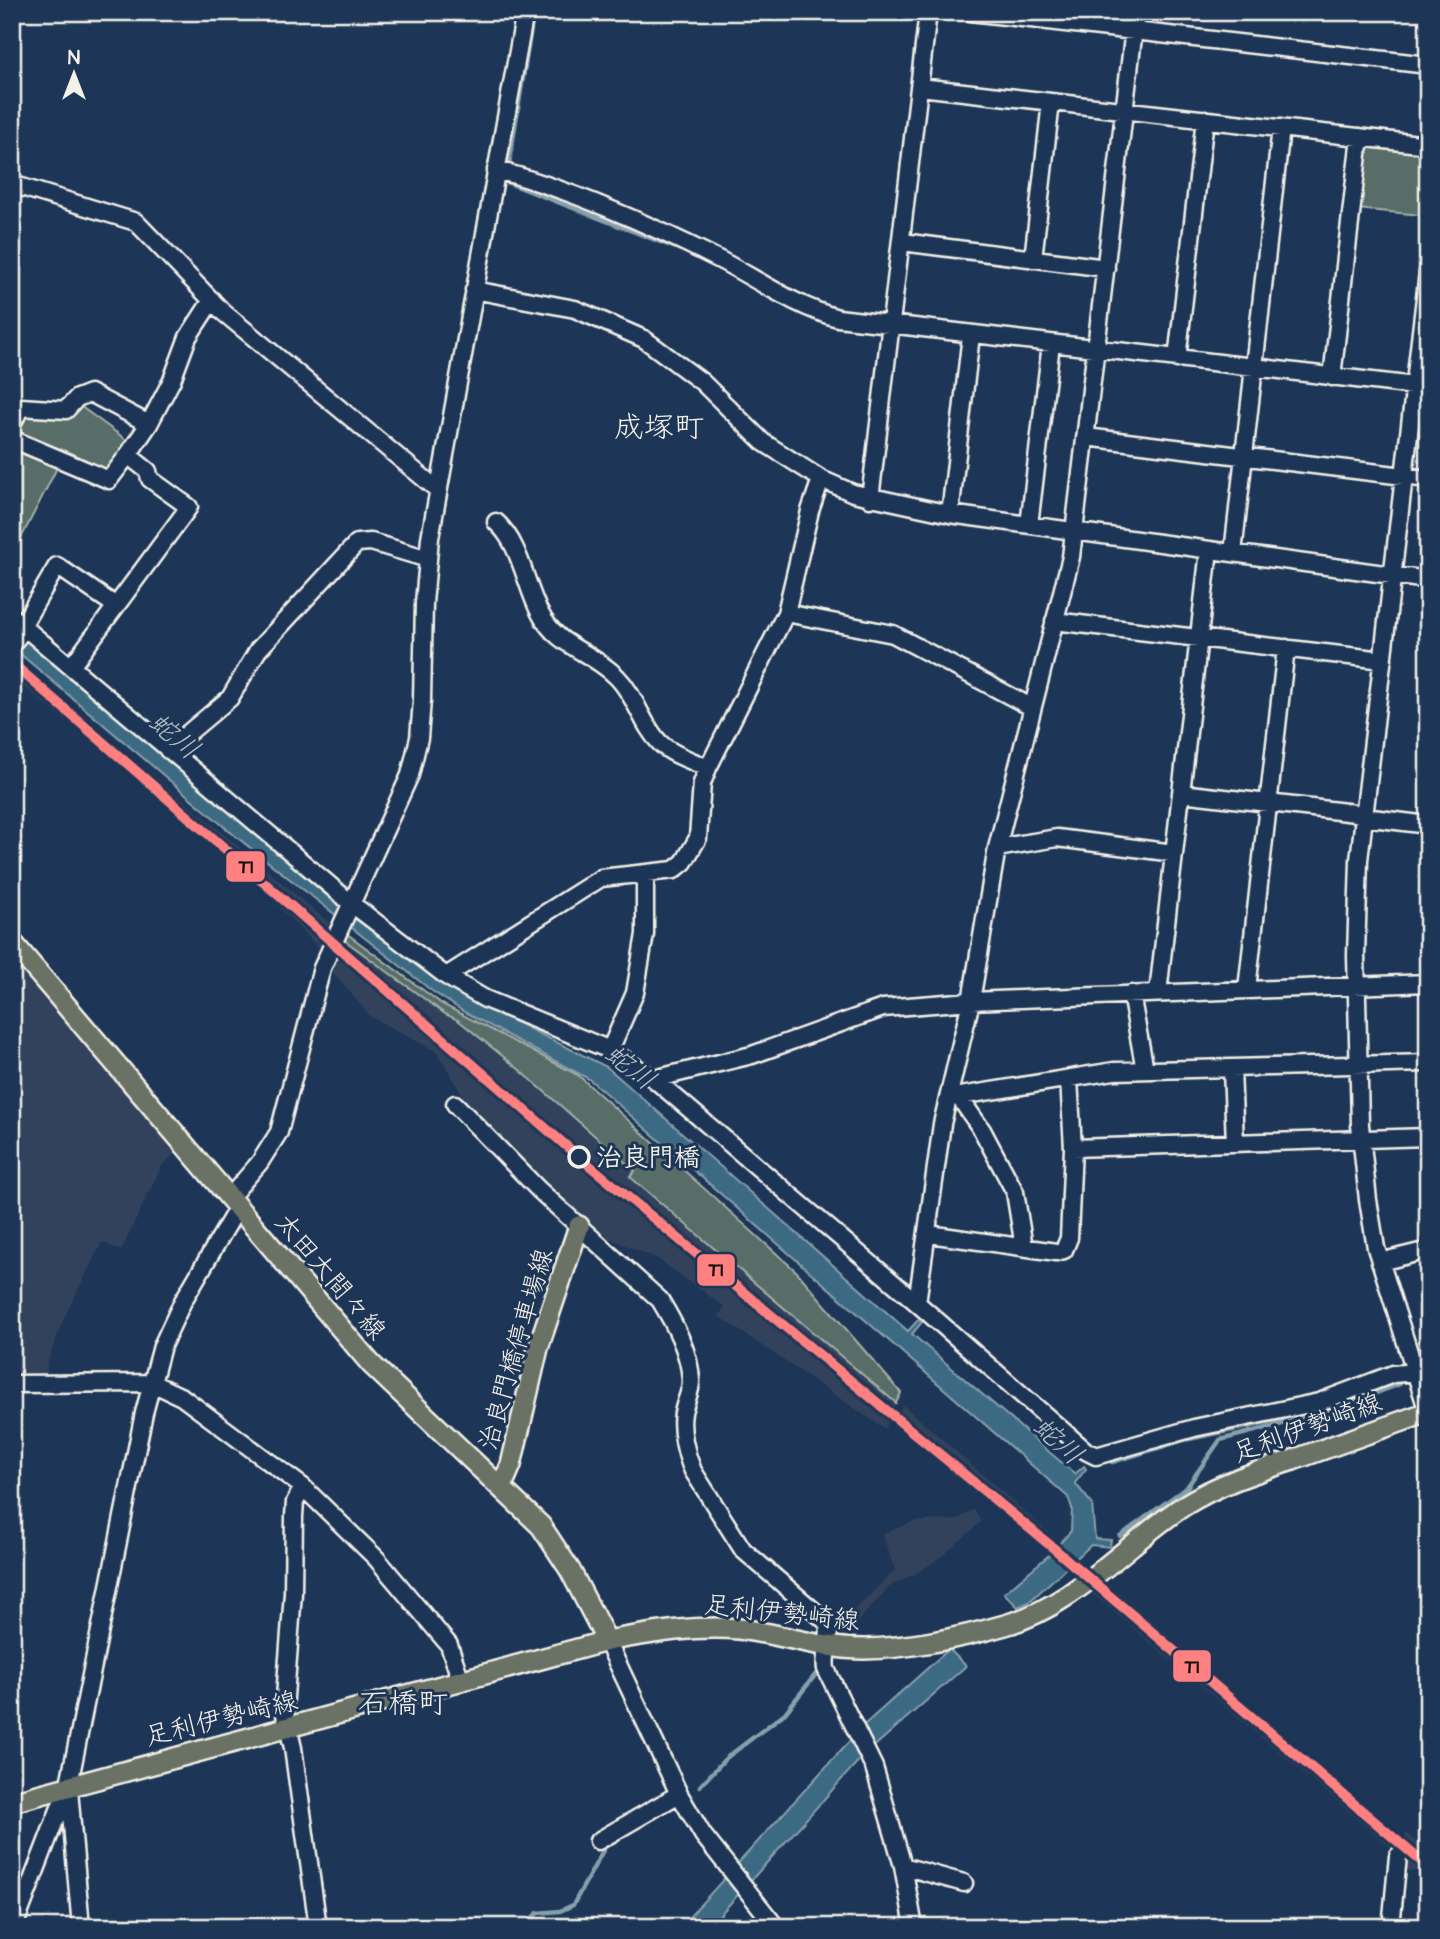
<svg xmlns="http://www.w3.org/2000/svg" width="1440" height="1939" font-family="'Architects Daughter','Klee One',sans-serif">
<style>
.built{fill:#30425c}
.green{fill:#586d68;stroke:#a6afa8;stroke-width:2}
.water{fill:#3e6a83;stroke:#87a0ab;stroke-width:2}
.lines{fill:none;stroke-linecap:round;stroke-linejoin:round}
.stream{stroke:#87a0ab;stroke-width:4.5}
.minor-casing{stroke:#f4f1e8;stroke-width:21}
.major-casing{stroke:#f4f1e8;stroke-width:24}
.minor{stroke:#1d3557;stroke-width:16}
.major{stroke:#6a7266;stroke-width:19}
.rail-1-casing{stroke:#1d3557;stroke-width:16}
.rail-1{stroke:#ff8080;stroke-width:10}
.stop-dot{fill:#1d3557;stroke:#f4f1e8;stroke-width:3.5}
.labels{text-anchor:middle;stroke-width:6;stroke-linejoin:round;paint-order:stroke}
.stop-label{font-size:26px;font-weight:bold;fill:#f4f1e8;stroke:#1d3557;text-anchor:start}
.street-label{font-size:26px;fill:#f4f1e8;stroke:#1d3557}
.water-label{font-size:28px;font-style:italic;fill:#b4c2c5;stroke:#1d3557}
.quarter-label{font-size:30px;fill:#f4f1e8;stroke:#1d3557}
.line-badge{stroke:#1d3557;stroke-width:2.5}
.pale-badge-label{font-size:19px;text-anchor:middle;font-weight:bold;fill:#111}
</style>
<rect width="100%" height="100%" fill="#1d3557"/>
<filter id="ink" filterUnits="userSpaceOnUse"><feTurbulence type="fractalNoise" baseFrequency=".0143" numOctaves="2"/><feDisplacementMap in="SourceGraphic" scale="14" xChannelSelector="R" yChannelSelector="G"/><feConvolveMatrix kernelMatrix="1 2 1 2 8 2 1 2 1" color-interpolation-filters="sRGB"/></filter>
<g filter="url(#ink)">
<path class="built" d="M12,656L333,926L323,947L320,949L255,883L144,785L12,677Z
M346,933L442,1004L578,1075L797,1272L901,1393L885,1429L718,1316L725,1307L656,1258L598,1234L537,1176L466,1101L437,1052L371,1017L329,968Z
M12,964L32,983L176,1152L161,1167L121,1251L102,1242L64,1318L47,1364V1381H12Z
M903,1405L1056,1539L1059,1544L1049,1555L894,1423Z
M974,1509L981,1522L945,1554L919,1572L890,1586L852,1628L837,1627L895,1570L882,1534L915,1521L957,1520Z
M1102,1578L1397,1831L1394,1850L1087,1589Z
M1406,1833L1428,1852V1881L1417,1871L1401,1870L1400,1847Z"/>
<path class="green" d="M1373,146L1425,153L1428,157L1421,215L1357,209L1364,152Z
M76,403L132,444L108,476L12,437V428L21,409Z
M12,442L59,464L12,556Z
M346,933L442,1004L578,1075L797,1272L901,1393L896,1403L630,1177L635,1171L521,1071L458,1020L445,1014L343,939Z"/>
<path class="water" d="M12,628L355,919L471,1000L607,1067L908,1331L918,1320L922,1322L912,1334L1075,1474L1084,1466L1086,1469L1075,1483L1092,1504L1095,1539L1111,1540L1110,1547L1091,1545L1029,1602L1018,1607L1004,1593L1049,1555L1071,1531L1072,1508L1068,1497L589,1079L464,1012L432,991L234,835L12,647Z
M949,1649L966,1666L861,1758L709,1927H680L864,1725Z"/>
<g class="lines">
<path class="stream" d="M501,12L514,18
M509,164L532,23
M506,182L681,250
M814,318L838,325
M1112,1462L1184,1440L1281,1420L1286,1423
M1120,1536L1187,1487L1220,1440L1321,1414L1400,1384
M700,1786L725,1759L785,1713L816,1674
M521,1927L538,1913L560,1911L573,1905L605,1847L639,1826"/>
<defs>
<path id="minor" d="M970,12L1428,65
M1136,12L1071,557L997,848L971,1001L942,1124L917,1303L1086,1451L1096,1456L1194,1428L1319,1402L1393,1374L1428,1371
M920,87L1428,145
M496,170C565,187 655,227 718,259C757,279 796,307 838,318L1415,386
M12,184L136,222L223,312L438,490
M902,242L1106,268
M1033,259L1051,102
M474,290L575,309L644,339L702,382L763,442L821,479L853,493L950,514L1428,580
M1177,359L1205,119
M1332,377L1360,137
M12,424L21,407L66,410L77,398L90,393L149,424L128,455
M149,424L172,380L188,337L212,300
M1086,437L1428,479
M12,439L109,480L128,455L148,471L150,479L189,507L71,667
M870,499L928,12
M950,514L971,335
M496,522C521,544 525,585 540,613C558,648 590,650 617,677C636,696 642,725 660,743C672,755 693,761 708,768
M1029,525L1051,344
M1233,553L1281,128
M786,613L893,634L1031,707
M12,617L352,904L446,976L485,999L610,1050L654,1079L917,1303
M1054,621L1383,660
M22,626L57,566L116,606
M12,644L25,628
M168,750L230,698L258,650L357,543L371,542L428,559
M1181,793L1364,814
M1364,817L1428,825
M997,848L1057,838L1174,853
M446,976L601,878L674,870L684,862L698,838L702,783L708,768L786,613L810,511L821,479
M1247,989L1286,648
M1158,993L1209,550
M1131,994L1145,1070
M610,1050L635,993L645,934V874
M1232,1069L1235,1143
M654,1079L752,1055L883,1008L971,1001L1428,983
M959,1097L982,1130L1015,1192L1024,1247
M948,1098L1114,1071L1428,1063
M455,1104L539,1190L660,1300C674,1323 690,1352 691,1381C691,1392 685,1402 683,1413C680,1430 686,1455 693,1471L743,1550L827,1622C833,1635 823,1653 826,1669L874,1767L903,1866L914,1927
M1073,1148L1428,1137
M230,1197L260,1162L279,1132L322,968L410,775L419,738L422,700L424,603L430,538L525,12
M929,1234L1056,1252L1064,1250L1069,1238L1073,1148L1069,1079
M1380,1262L1428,1250
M12,1384L152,1383L182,1397L303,1487L376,1558L449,1645L461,1681
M1428,1412L1376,1248L1368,1200L1360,1125L1356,955L1359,860L1428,272
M303,1487L295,1502L294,1516L293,1593L284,1710L293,1748L318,1927
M607,1641L679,1794L703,1835L776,1927
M69,1790L80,1916
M598,1841L679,1794
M903,1866L964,1883
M14,1927L69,1784L144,1413L162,1346L183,1301L238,1207
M1391,1927L1398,1856"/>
<path id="major" d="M12,942L371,1364L541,1526L570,1570L607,1641
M502,1486L511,1465L538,1348L579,1226
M12,1802L607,1641C651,1633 694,1625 739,1629C781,1634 821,1649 864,1649C912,1648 960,1638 1005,1625C1075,1606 1126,1543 1185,1505C1218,1484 1256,1472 1293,1460C1338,1444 1383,1428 1428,1412"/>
</defs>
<use href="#minor" class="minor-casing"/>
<use href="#major" class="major-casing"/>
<use href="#minor" class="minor"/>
<use href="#major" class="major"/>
<defs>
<path id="rail-1" d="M12,663L572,1151L1051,1546L1428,1867"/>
</defs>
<use href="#rail-1" class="rail-1-casing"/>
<use href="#rail-1" class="rail-1"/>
</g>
</g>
<circle class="stop-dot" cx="579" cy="1157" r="10"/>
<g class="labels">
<g class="stop-label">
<text x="596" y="1166">治良門橋</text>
</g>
<g class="street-label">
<text transform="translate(331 1276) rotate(50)" y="9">太田大間々線</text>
<text transform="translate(515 1349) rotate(-74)" y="9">治良門橋停車場線</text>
<text transform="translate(1307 1427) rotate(-20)" y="9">足利伊勢崎線</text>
<text transform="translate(782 1612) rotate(6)" y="9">足利伊勢崎線</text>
<text transform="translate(221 1718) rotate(-14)" y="9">足利伊勢崎線</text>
</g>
<g class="water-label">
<text transform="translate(175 735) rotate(40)" y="10">蛇川</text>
<text transform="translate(631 1066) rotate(38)" y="10">蛇川</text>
<text transform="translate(1059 1440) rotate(42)" y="10">蛇川</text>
</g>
<g class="quarter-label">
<text x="659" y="437">成塚町</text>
<text x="403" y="1713">石橋町</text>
</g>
</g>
<g class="line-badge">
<rect x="225" y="850" width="41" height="33" rx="7" fill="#ff8080"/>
<rect x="696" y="1253" width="40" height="34" rx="7" fill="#ff8080"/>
<rect x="1172" y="1649" width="40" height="34" rx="7" fill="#ff8080"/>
</g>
<g class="pale-badge-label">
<text x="246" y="873">TI</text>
<text x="716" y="1276">TI</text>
<text x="1192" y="1673">TI</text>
</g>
<rect width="1440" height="1939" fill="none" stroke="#1d3557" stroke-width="42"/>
<rect x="21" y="21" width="1398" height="1897" fill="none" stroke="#f4f1e8" stroke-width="2.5" filter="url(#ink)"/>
<g transform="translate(74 74)" stroke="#1d3557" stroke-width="5" paint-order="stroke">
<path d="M0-5L12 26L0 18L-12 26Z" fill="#f4f1e8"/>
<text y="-10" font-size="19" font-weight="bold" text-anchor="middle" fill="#f4f1e8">N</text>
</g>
</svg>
